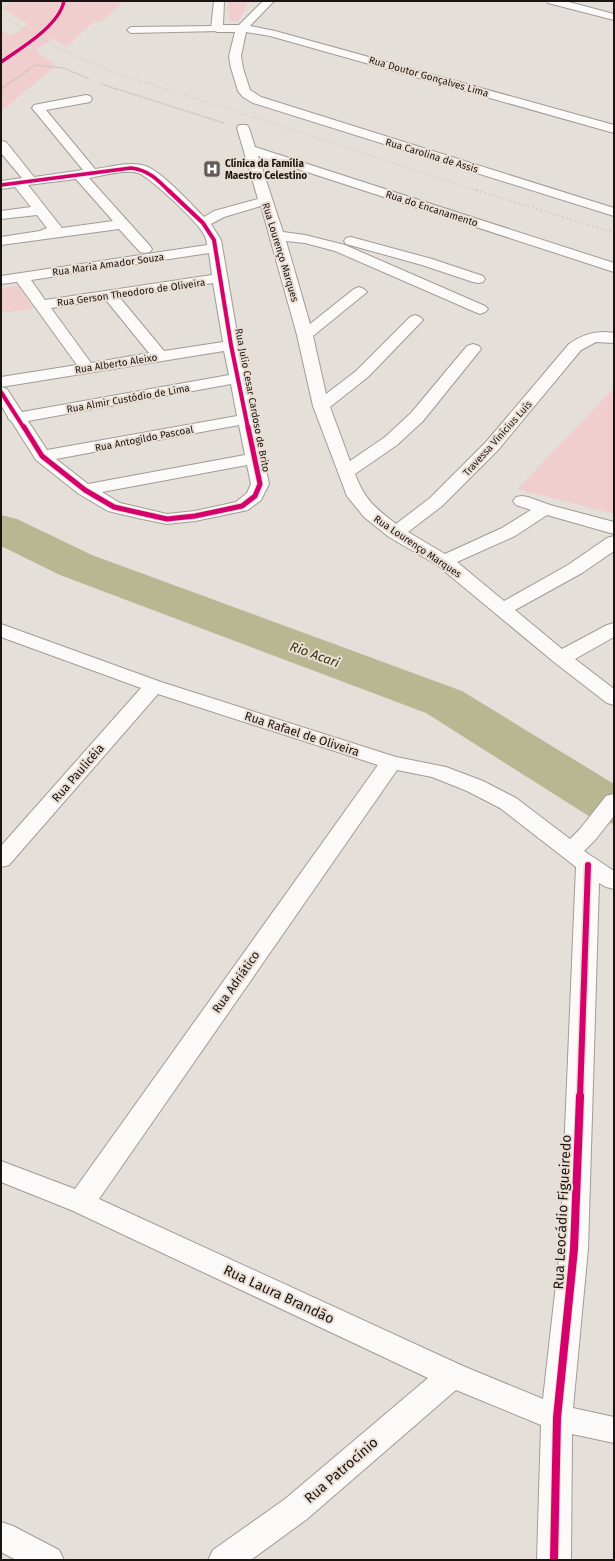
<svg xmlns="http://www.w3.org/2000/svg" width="615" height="1561" font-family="'Fira Sans',sans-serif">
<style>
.green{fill:#f0cece}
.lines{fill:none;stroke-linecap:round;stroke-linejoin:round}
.river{fill:#b9b792;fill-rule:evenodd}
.service-casing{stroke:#a09b97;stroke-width:2}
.minor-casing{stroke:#a09b97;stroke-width:2}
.path{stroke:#c3c0bf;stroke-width:1.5;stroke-dasharray:1.5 1;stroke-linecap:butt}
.service{fill:#fbfaf9;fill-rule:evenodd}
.minor{fill:#fbfaf9;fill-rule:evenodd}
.rail-far1{stroke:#cecccb;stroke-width:1.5;stroke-dasharray:1 2;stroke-linecap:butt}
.rail{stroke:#cecccb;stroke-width:2;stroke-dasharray:1.5 3;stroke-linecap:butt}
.cycleway-far4-casing{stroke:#eaded5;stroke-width:5}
.cycleway-far3-casing{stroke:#eaded5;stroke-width:5.5}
.cycleway-far2-casing{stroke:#eaded5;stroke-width:7}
.cycleway-far1-casing{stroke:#eaded5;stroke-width:9}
.cycleway-casing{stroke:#eaded5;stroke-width:10}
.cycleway-far4{stroke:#d6006c;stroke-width:3.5}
.cycleway-far3{stroke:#d6006c;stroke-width:4}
.cycleway-far2{stroke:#d6006c;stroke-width:5}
.cycleway-far1{stroke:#d6006c;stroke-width:6}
.cycleway{stroke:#d6006c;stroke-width:8}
.labels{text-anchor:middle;stroke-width:4;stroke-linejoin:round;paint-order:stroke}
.far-street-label{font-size:10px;fill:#1a1512;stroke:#eaded5}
.far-poi-label{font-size:10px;font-weight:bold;fill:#1a1512;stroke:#eaded5;text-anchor:start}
.street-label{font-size:12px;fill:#1a1512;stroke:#eaded5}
.water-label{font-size:13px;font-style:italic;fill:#35350b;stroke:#eaded5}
.near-street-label{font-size:14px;fill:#1a1512;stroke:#eaded5}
</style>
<rect width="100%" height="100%" fill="#e5dfda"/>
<path class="green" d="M12,1H124L104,20L92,23L67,47L52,38L36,51L56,65L55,67L1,111V30L11,36L28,24L2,8Z
M228,1H250C244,7 244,14 238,21H229Z
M18,286L34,309L1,313V288Z
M614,388V514L517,489Z"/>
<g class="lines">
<path class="river" d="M1,515L17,519L92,555L462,691L614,784V824L595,820L426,713L60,575L1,546Z"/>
<defs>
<path id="service" d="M217,26L221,29L220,31L131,33L127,30L131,27Z"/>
<path id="minor" d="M214,1H224L223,25H239L263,1H274L250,26L275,31L614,125V133L270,36L246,32L241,56L243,68L250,90L261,97L614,208V216L253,103L243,97L238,91L231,68L229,56L235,32H217L211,29Z
M547,1H565L614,14V20L548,3Z
M86,95L90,96L92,99L90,102L46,110L95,169C111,167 127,162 142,165C159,168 191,204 204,217L214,211L258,199L237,128L239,125H247L249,128L255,147L614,263V272L258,156L283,232L305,235L345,245L485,306L488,309L485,312L480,314L475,312L335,251L305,243L286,241L310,324L354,289L359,287L364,289L367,292L313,336L326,394L356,371L410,317L415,315L420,317L423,320L368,377L330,407L350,461L385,437L411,413L467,346L473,344L479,346L481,349L423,421L397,445L355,474C365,500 374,507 396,524L430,498L486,442L569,344C583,334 598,330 614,333V343L596,342L581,350L498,450L442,506L408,532L445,554L502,528L531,510L516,505L513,501L516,497L522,496L528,497L550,505L614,522V534L547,515L515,536L457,562L504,601L568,565L607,538L614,536V551L582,573L515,610L562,649L607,625L614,623V637L575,659L614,689V705L607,703L554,662L437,565L389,537L364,517L347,496L313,406L297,335L261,206L224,217L211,224L221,240L239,345L269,484L261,500L248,510L195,521L167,524L142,519L108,511L79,494L36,460L12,422L8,418V417L1,405V387L7,389L22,412L229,375L224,351L1,387V377L77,365L17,282L1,284V276L207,245C207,238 202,231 198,226C189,215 149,176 138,173C126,169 102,176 89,178L150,246L152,249L150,252L145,253L140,252L119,229L1,245V237L40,231L47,228L37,215L1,219V211L31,207L15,187L1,189V181L22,178L1,153V141L6,142L34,177L83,170L32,108L34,105ZM76,179L113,221L62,228L28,185ZM209,253L212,275L45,300L31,280ZM213,283L223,342L164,351L120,298ZM106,300L149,353L91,363L51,308ZM231,384L237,416L47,450L28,421ZM239,425L245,455L88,484L56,459ZM247,465L251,484L247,493L236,502L195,511L167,514L120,503L102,492Z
M351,237L432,259L483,276L485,279L483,282L478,283L473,282L422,265L346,244L344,241L346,238Z
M1,624L161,682L396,757L446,767L483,781L516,798L570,839L580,829L606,796L614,794V816L596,839L584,851L614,871V889L606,887L599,883L588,1249L573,1408L614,1417V1443L572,1434L571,1560H537L541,1425L456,1390L307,1519L251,1560H208L213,1550L285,1499L428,1378L71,1210L1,1182V1161L75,1189L378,765L158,694L9,865L1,867V846L141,688L1,637ZM397,770L432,777L467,791L500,808L576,867L560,1249L543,1399L463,1366L99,1199Z
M1,1522L13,1526L59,1550L64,1560H16L1,1552Z"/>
</defs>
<use href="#service" class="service-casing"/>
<use href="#minor" class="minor-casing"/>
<path class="path" d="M101,84L224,123
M1,89L35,65L64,68L89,79"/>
<use href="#service" class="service"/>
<use href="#minor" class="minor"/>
<path class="rail-far1" d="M1,14C35,37 70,55 108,70L479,191"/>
<path class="rail" d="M476,190L614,233"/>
<defs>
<path id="cycleway-far4" d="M1,62C21,48 59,26 64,1
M1,185L131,168C148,170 157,179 169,191"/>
<path id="cycleway-far3" d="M168,190L203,223L214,240L231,345L248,428
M1,392L24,428"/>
<path id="cycleway-far2" d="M24,427L42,456L85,490L114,507L167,519L195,516L242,506L255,496L260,484L248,427"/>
<path id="cycleway-far1" d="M580,1097L588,865"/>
<path id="cycleway" d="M554,1560L557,1418L574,1249L580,1096"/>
</defs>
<use href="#cycleway-far4" class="cycleway-far4-casing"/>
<use href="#cycleway-far3" class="cycleway-far3-casing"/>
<use href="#cycleway-far2" class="cycleway-far2-casing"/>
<use href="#cycleway-far1" class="cycleway-far1-casing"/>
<use href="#cycleway" class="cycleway-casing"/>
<use href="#cycleway-far4" class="cycleway-far4"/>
<use href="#cycleway-far3" class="cycleway-far3"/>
<use href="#cycleway-far2" class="cycleway-far2"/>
<use href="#cycleway-far1" class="cycleway-far1"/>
<use href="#cycleway" class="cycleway"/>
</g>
<defs>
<symbol id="hospital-square" viewBox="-11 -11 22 22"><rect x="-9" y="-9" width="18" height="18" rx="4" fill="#615c58" stroke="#eaded5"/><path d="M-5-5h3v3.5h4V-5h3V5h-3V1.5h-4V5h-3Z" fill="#fff"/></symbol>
</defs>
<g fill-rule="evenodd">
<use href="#hospital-square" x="202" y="159" width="20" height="20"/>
</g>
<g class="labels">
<g class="far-street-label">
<text transform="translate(429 76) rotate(16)" y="4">Rua Doutor Gonçalves Lima</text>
<text transform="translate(432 155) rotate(17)" y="4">Rua Carolina de Assis</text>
<text transform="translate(432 208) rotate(18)" y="4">Rua do Encanamento</text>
<text transform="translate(281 252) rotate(73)" y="4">Rua Lourenço Marques</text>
<text transform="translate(108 264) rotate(-8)" y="4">Rua Maria Amador Souza</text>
<text transform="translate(131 292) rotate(-8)" y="4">Rua Gerson Theodoro de Oliveira</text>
<text transform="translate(116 363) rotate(-9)" y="4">Rua Alberto Aleixo</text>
<text transform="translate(128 398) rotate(-10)" y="4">Rua Almir Custódio de Lima</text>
<text transform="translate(253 400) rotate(79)" y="4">Rua Julio Cesar Cardoso de Brito</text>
<text transform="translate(144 438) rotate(-11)" y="4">Rua Antogildo Pascoal</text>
<text transform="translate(497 438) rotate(-48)" y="4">Travessa Vinícius Luís</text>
<text transform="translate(418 546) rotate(34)" y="4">Rua Lourenço Marques</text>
</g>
<g class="far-poi-label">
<text x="225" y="167">Clínica da Família<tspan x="225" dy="12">Maestro Celestino</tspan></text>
</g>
<g class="street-label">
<text transform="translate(302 734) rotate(18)" y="4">Rua Rafael de Oliveira</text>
<text transform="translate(78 773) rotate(-49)" y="4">Rua Paulicéia</text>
<text transform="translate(236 982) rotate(-55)" y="4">Rua Adriático</text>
</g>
<g class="water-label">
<text transform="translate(315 654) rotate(20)" y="5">Rio Acari</text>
</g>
<g class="near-street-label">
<text transform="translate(562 1212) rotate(-87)" y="5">Rua Leocádio Figueiredo</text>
<text transform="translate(279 1294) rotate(25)" y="5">Rua Laura Brandão</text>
<text transform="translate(341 1470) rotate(-41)" y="5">Rua Patrocínio</text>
</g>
</g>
<rect width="615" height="1561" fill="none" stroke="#1a1512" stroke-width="4"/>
</svg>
